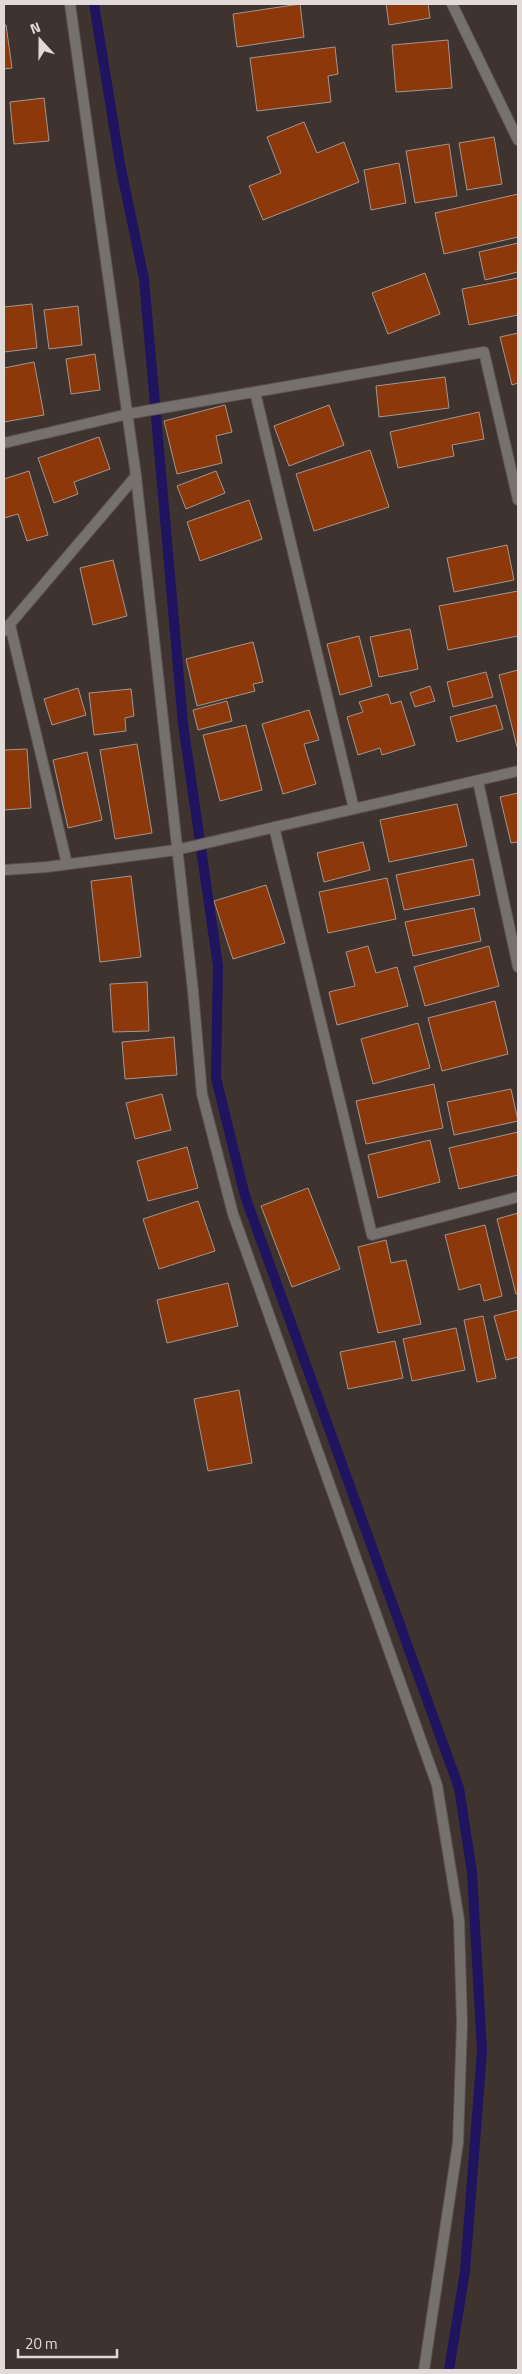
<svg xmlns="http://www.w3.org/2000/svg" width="522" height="2374" font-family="'Titillium Web',sans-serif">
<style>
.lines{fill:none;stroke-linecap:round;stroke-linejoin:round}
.stream{stroke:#20135f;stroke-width:10}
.building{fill:#8c380a;stroke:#a39691}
.minor-casing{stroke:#5b514d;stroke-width:12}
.minor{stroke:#76716f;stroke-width:10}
</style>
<rect width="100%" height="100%" fill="#3e332f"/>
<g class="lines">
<path class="stream" d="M94,4L120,164L144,279L183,724L218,966L216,1078L245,1196L459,1788L472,1872L482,2051L465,2271L449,2370"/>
</g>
<path class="building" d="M300,4L304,37L237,47L233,14Z
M386,4H428L430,18L389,25Z
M4,25H6L12,68L4,69Z
M448,40L452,88L396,92L392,45Z
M335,47L338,74L328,76L331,102L257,111L250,58Z
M44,98L49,141L14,144L10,102Z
M304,122L317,153L344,142L359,182L263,220L249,186L281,173L267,137Z
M494,137L502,184L467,190L459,143Z
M449,144L457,196L415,203L406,151Z
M399,163L406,203L371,210L364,170Z
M518,194V237L444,254L435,213Z
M518,243V272L485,280L479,252Z
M425,273L440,314L388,334L372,293Z
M518,278V315L469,325L462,289Z
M32,304L37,348L4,352V307Z
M78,306L82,345L49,349L44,310Z
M518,333V383L512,385L500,337Z
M95,354L100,390L71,394L66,359Z
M34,362L44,415L4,422V368Z
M445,377L449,408L379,417L376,386Z
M225,405L232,432L216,436L222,463L177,474L164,421Z
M329,405L344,445L289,466L274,426Z
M479,412L484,439L452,445L454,456L398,468L390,432Z
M99,437L110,469L74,482L78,494L54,503L38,458Z
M370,450L389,507L314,531L296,474Z
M29,471L48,535L27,541L18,514L4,518V479Z
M216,471L225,493L186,509L177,486Z
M249,500L262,539L200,561L187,522Z
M507,545L514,580L454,592L447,558Z
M113,560L127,616L93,625L80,568Z
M518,591V636L448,650L439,606Z
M410,629L418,669L379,677L370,637Z
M359,636L372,686L340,695L327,644Z
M253,642L263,682L253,684L255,691L197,706L186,659Z
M518,670V747H517L499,675Z
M486,672L493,697L453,707L447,682Z
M430,686L435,701L415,707L410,693Z
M78,688L86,715L52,725L44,699Z
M131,689L134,716L125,718L126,731L94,735L89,693Z
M388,694L391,704L401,701L415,745L382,755L380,748L358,755L347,717L363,712L359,702Z
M227,701L232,721L198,730L193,710Z
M496,705L503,729L457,742L450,717Z
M309,710L319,740L304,744L316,784L283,794L262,724Z
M246,725L262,790L220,801L203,735Z
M137,744L152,833L115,839L100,750Z
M27,749L31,808L4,810V750Z
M87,752L102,820L68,828L53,760Z
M518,793V842L511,843L500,797Z
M457,804L467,846L389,862L380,820Z
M363,842L370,870L324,882L317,853Z
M473,859L480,895L404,910L396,875Z
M131,876L141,957L100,962L91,881Z
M387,878L396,919L328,933L319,892Z
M266,885L285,943L233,959L214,901Z
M474,908L481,941L413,956L405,922Z
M368,946L376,973L397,967L408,1006L337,1025L329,992L355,986L346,952Z
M489,946L499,986L425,1006L414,967Z
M147,982L149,1031L113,1032L110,984Z
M495,1001L508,1054L442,1071L428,1018Z
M418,1023L430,1068L373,1084L361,1039Z
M174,1037L177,1075L125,1079L122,1042Z
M434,1084L443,1128L366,1144L356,1101Z
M511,1089L518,1121L454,1135L447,1102Z
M162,1094L171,1130L135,1139L126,1103Z
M518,1132V1175L459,1189L449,1148Z
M430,1140L440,1182L378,1198L368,1155Z
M187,1147L198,1188L148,1201L137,1161Z
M308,1188L340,1269L292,1287L261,1206Z
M198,1201L215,1251L159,1269L143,1219Z
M518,1213V1294H516L497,1219Z
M485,1225L502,1296L484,1301L480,1284L459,1290L445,1235Z
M386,1240L391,1263L406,1260L421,1324L378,1333L358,1247Z
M228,1283L238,1326L167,1343L157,1300Z
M518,1310V1357L506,1360L494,1316Z
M483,1316L496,1378L477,1382L464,1320Z
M456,1328L465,1370L412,1381L403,1339Z
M395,1341L403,1378L348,1389L340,1352Z
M239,1390L252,1463L208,1471L194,1399Z"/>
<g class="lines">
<defs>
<path id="minor" d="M70,4L136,476L193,991L202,1094L233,1214L437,1785L459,1920L462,2023L458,2143L424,2370
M452,4L518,140
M255,392L354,809
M4,443L128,414L484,352L518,500
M10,625L67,864
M4,631L136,476
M478,781L518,967
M274,827L372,1235L518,1197
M4,870L47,867L176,850L518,771"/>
</defs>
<use href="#minor" class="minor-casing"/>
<use href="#minor" class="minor"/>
</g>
<rect width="522" height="2374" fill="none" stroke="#e1dad8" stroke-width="10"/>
<g transform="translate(40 40) rotate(339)" stroke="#3e332f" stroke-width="4" paint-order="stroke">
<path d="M0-4L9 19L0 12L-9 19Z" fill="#e1dad8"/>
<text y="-8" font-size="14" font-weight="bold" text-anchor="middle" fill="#e1dad8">N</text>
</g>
<path d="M18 2349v8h99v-8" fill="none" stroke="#e1dad8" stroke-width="2.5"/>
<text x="25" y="2349" font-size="15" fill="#e1dad8" stroke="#3e332f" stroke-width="4" paint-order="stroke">20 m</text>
</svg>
